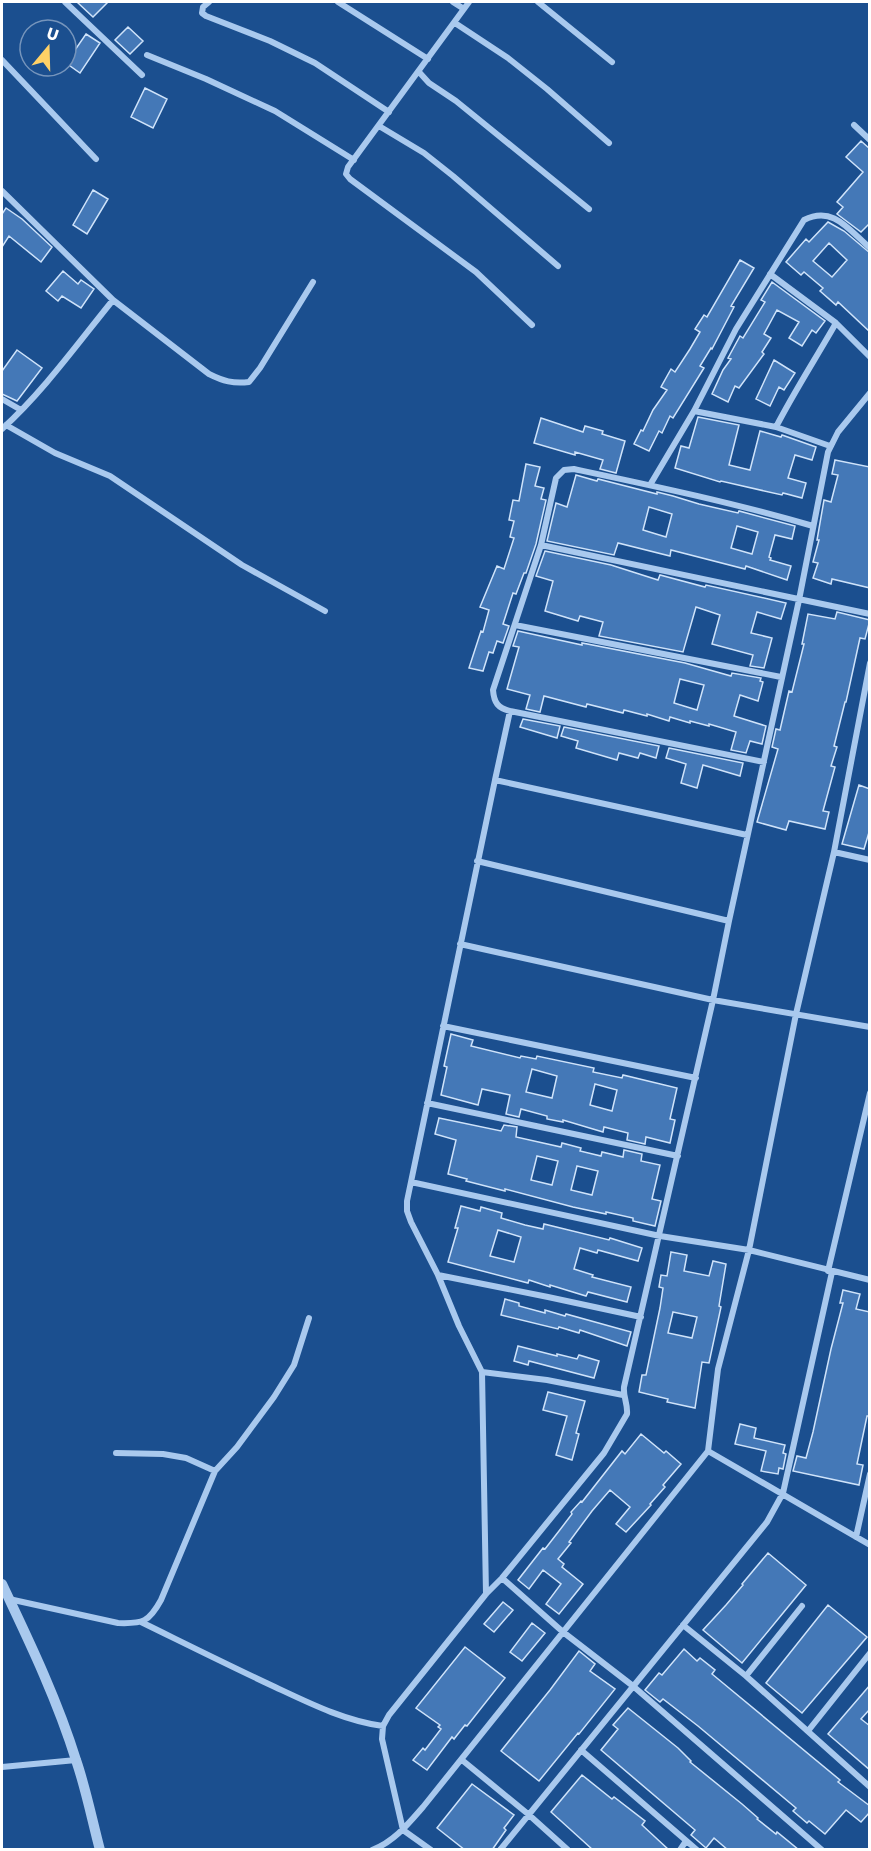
<svg xmlns="http://www.w3.org/2000/svg" width="871" height="1851" font-family="Poppins,sans-serif">
<style>
.building{fill:#4478b7;stroke:#cfe3fa;stroke-width:1.5;fill-rule:evenodd}
.lines{fill:none;stroke-linecap:round;stroke-linejoin:round}
.minor{stroke:#a9c9ee;stroke-width:6}
.tertiary{stroke:#a9c9ee;stroke-width:10}
</style>
<rect width="100%" height="100%" fill="#1b4f8f"/>
<path class="building" d="M77,2H108L93,17Z
M128,27L143,41L130,54L115,40Z
M86,34L100,43L80,73L66,63Z
M145,88L167,99L153,128L131,117Z
M861,141L870,149V223L861,232L837,214L843,207L837,202L863,172L846,157Z
M93,190L108,199L87,234L73,225Z
M6,208L22,219L52,247L41,262L9,236L2,247V214Z
M828,222L844,231L870,253V332L838,302L836,305L820,291L823,288L804,272L801,275L786,262L806,239L809,242ZM829,243L847,260L832,277L813,261Z
M740,260L754,268L731,306L734,307L712,349L711,348L700,366L704,368L673,418L670,416L662,433L659,431L649,451L634,444L641,430L643,431L653,410L667,390L661,387L671,369L675,372L690,349L700,332L695,329L704,315L707,317Z
M63,271L78,284L81,280L94,289L81,308L62,296L58,301L46,291Z
M772,282L825,321L816,333L812,330L802,346L789,338L799,322L777,310L764,334L771,338L762,352L764,354L739,388L735,386L728,402L712,394L723,370L731,359L728,358L740,336L743,338L765,302L761,300Z
M17,350L42,368L17,401L2,394V371Z
M774,360L795,373L784,390L779,387L770,406L756,399Z
M698,417L739,425L729,465L750,470L760,431L781,437L782,435L816,447L812,460L795,455L788,478L806,483L802,498L783,493L782,495L721,481L720,482L675,468L681,446L689,448Z
M541,418L583,432L585,426L603,431L602,434L625,441L616,473L600,469L603,460L575,452V455L534,443Z
M835,460L870,467V588L832,579L831,584L813,578L818,563L813,562L819,540H817L824,500L831,502L838,475L832,474Z
M526,464L540,467L535,486L544,488L541,499L546,500L536,544L526,573H524L516,594L513,593L503,624L509,626L503,643L497,641L493,653L489,652L483,671L469,668L481,631L483,632L489,610L480,607L497,566L504,569L514,538L510,537L514,521L509,520L513,500L519,501Z
M576,475L597,481L598,479L657,494V492L673,496L699,504L738,513L739,511L795,526L792,539L775,535L769,557L771,558L770,560L791,566L787,580L746,566L745,569L671,550L670,556L618,543L614,555L547,541L556,503L567,507ZM649,507L672,514L666,537L643,530ZM737,526L758,532L752,554L731,548Z
M545,551L611,565L658,580L660,575L705,587L706,585L786,603L781,619L757,612L751,633L772,638L764,668L750,666L753,655L712,644L720,615L696,607L683,652L599,636L603,622L580,616L578,621L545,611L553,581L536,576Z
M837,612L870,620L865,639L860,638L846,702H845L834,746L837,747L831,766L835,767L823,811L829,812L825,829L789,821L786,830L757,822L778,749L772,747L776,729L780,730L789,691L792,692L804,644H802L808,614L835,619Z
M518,631L582,645V643L685,663L731,676L732,673L761,678L760,681L763,682L758,701L740,695L734,716L766,726L762,744L750,741L746,753L731,750L736,732L709,724V726L690,721V723L670,717L669,721L647,714V716L624,710L623,713L587,704L586,707L544,696L540,712L526,709L530,695L507,689L519,647L513,646ZM680,679L704,685L697,710L674,703Z
M523,719L560,726L557,738L520,727Z
M564,727L659,746L656,758L640,753L638,758L619,753L617,760L576,748L578,741L561,736Z
M669,748L743,763L740,776L703,765L697,788L681,783L686,764L666,758Z
M859,785L870,789V829L864,849L842,844Z
M451,1034L473,1040L471,1046L520,1058L521,1056L536,1059L537,1056L594,1068L593,1072L622,1078L623,1075L677,1088L670,1119L675,1120L670,1143L646,1137L645,1144L627,1140L628,1133L604,1127L603,1132L563,1120V1122L547,1119V1116L521,1109L519,1117L506,1114L510,1095L482,1089L478,1105L441,1095L447,1067L444,1066ZM532,1069L557,1076L552,1098L526,1092ZM595,1084L617,1090L612,1111L590,1105Z
M439,1118L501,1131L504,1125L517,1127L516,1137L561,1147L562,1143L581,1148L580,1151L601,1156L602,1152L623,1157L624,1150L642,1154L641,1161L660,1165L652,1199L661,1201L655,1226L633,1221V1218L606,1212V1214L573,1207L505,1189V1191L466,1181L467,1179L448,1174L456,1140L435,1134ZM537,1156L558,1161L552,1185L531,1180ZM577,1166L598,1171L592,1195L571,1190Z
M461,1206L480,1211L481,1207L502,1213L501,1218L525,1225L543,1229L544,1224L609,1240L610,1238L642,1248L638,1261L598,1250L597,1253L580,1248L574,1269L593,1275L592,1277L631,1287L627,1302L588,1292L586,1296L550,1285V1287L529,1280L528,1283L448,1262L458,1228H455ZM498,1230L521,1237L514,1262L490,1256Z
M671,1252L687,1255L684,1271L709,1276L713,1261L726,1264L719,1306L721,1307L709,1363L702,1362L695,1408L667,1402L668,1399L639,1392L642,1375H646L660,1308L663,1288L659,1287L661,1275L667,1276ZM673,1312L697,1317L692,1338L668,1333Z
M843,1290L860,1294L856,1309L870,1312V1416H867L857,1464L863,1465L859,1485L793,1471L797,1456L806,1458L813,1432L831,1349L843,1303H840Z
M505,1299L519,1303V1306L545,1313V1310L565,1316L566,1314L631,1332L627,1346L580,1330L579,1333L559,1327L558,1329L501,1315Z
M518,1346L557,1356V1354L577,1359L579,1355L599,1361L594,1378L529,1361L528,1365L514,1361Z
M548,1392L585,1401L576,1433L579,1434L572,1460L556,1455L567,1416L543,1410Z
M740,1424L756,1428L754,1438L785,1445L783,1453L786,1454L783,1469L779,1468L778,1474L761,1471L766,1451L735,1444Z
M641,1434L664,1453L666,1451L681,1464L663,1485L665,1487L650,1504L651,1505L626,1532L616,1524L630,1507L610,1490L592,1511L569,1542L571,1543L558,1559L564,1564L562,1567L583,1584L559,1614L546,1604L561,1584L543,1570L529,1589L518,1580L543,1548L545,1549L559,1531L572,1514L571,1512L581,1501L582,1502L622,1451L625,1454Z
M768,1553L806,1585L742,1663L703,1630L726,1605L743,1585L742,1584Z
M503,1602L513,1610L494,1632L484,1624Z
M828,1605L867,1637L802,1713L766,1683Z
M532,1623L545,1633L522,1661L510,1652Z
M465,1647L505,1678L467,1726L465,1725L454,1739L452,1737L427,1770L413,1760L423,1748L425,1750L441,1729L438,1727L440,1725L416,1708Z
M684,1649L697,1661L700,1658L715,1670L712,1674L840,1780L838,1782L870,1806V1812L861,1822L846,1810L825,1834L809,1821L807,1823L793,1811L796,1808L698,1726L663,1699L660,1702L645,1690L659,1673L662,1675Z
M579,1651L595,1664L590,1671L615,1689L579,1734L578,1733L539,1781L501,1751L550,1690Z
M870,1685V1709L861,1719L870,1726V1770L828,1734Z
M628,1708L678,1748L691,1761L690,1762L742,1804L758,1818L757,1819L776,1834L777,1832L799,1850H728L714,1838L706,1848L691,1835L695,1830L601,1750L618,1729L613,1725Z
M582,1775L612,1799L614,1797L645,1821L642,1825L669,1850H593L582,1840L551,1812Z
M472,1784L514,1815L504,1828L506,1830L492,1850H465L437,1828Z"/>
<g class="lines">
<path class="minor" d="M65,2L142,75
M209,2L203,7L202,13L206,16L270,41L315,63L389,112
M338,2L428,59
M453,2L464,9
M469,2L348,167L346,174L350,179L476,272L532,325
M538,2L612,62
M455,23L508,58L547,89L609,143
M147,55L206,79L275,111L354,160
M2,60L96,159
M419,72L429,83L456,101L589,209
M854,125L870,140
M379,126L424,153L453,176L558,266
M2,191L113,300L209,374C223,381 233,384 249,382L260,368L313,282
M770,274L836,323L870,357
M2,399L21,410
M694,411L776,427L830,446
M6,425L55,453L110,476L242,565L325,611
M776,427C794,392 816,358 836,323
M2,429C43,392 78,343 113,300
M650,485L694,411L736,329L804,220C833,205 849,230 870,248
M541,545L870,614
M515,625L781,677
M510,711L495,780L747,835
M764,762L510,711C498,708 494,703 493,690L541,545L556,478L564,470L574,469C654,486 735,503 813,526
M834,852L870,860
M477,861L729,921
M460,944L713,1000L870,1027
M443,1026L696,1078
M427,1103L678,1156
M411,1182L660,1236L749,1250L870,1280
M828,1271L870,1093
M438,1275L548,1297L641,1317
M482,1372L547,1380L623,1395
M708,1451L870,1545
M116,1453L163,1454L186,1458L215,1471
M856,1537L870,1474
M502,1578L563,1632L633,1686L822,1850
M486,1594L482,1372L459,1326L438,1275L411,1222L407,1211V1201L495,780
M9,1599L118,1623C143,1624 149,1622 161,1600L215,1471L237,1447L274,1397L294,1365L309,1318
M141,1622C186,1644 230,1666 275,1687C309,1703 345,1721 383,1726
M683,1625L746,1676L870,1787
M746,1676L802,1606
M808,1731L870,1653
M581,1750L697,1850
M462,1760L528,1814L568,1850
M2,1767L76,1760
M372,1850C394,1842 409,1823 423,1807L708,1451L718,1369L749,1250L796,1014L834,852L870,663
M431,1850L403,1830L382,1739L383,1726L389,1715L486,1594L502,1578L604,1453L627,1414C628,1404 623,1397 624,1387L713,1000L729,921L799,600L828,452L838,432L870,393
M500,1850L767,1522L783,1493L832,1272
M680,1850L686,1841"/>
<path class="tertiary" d="M2,1584C29,1641 57,1699 76,1760C86,1789 92,1820 100,1850"/>
</g>
<rect width="871" height="1851" fill="none" stroke="#ffffff" stroke-width="6"/>
<g transform="translate(48 48) rotate(19)"><circle r="28" fill="#1b4f8f" stroke="#7695bc" stroke-width="1.5"/>
<path d="M0-4.5L10 22L0 15L-10 22Z" fill="#ffd166"/>
<text y="-9" font-size="16" font-weight="bold" text-anchor="middle" fill="#ffffff">U</text>
</g>
</svg>
